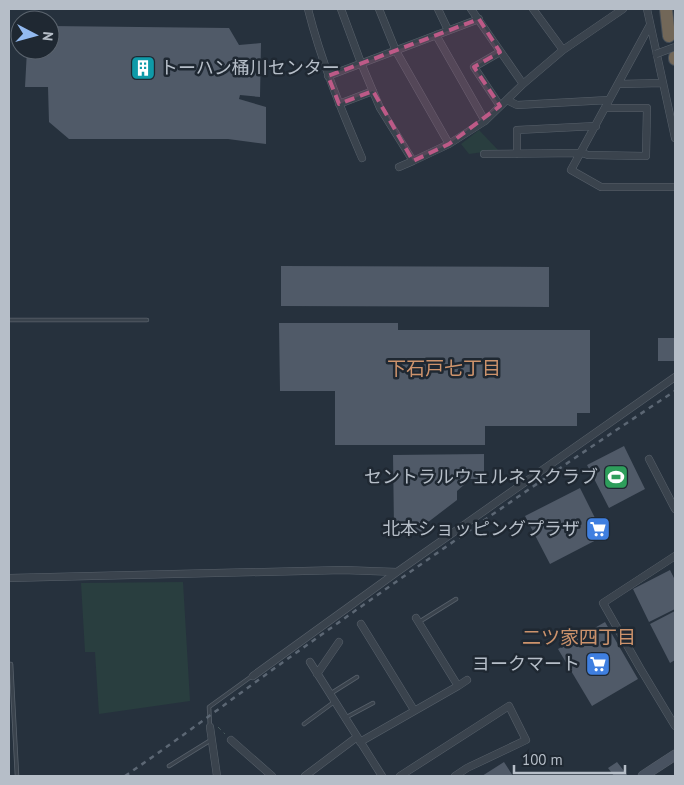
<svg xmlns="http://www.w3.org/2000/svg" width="684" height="785" font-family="'PT Sans','Noto Sans JP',sans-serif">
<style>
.green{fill:#293e3f}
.building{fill:#505a68}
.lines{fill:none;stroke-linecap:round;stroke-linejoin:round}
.service-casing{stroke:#58616b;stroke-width:4.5}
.minor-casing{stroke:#58616b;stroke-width:8}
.secondary-casing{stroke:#58616b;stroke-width:11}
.motorway-casing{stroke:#454e58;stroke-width:14}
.path{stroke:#485b5d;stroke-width:1;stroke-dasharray:4 4;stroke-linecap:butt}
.service{stroke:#3a434d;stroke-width:3}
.minor{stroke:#3a434d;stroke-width:7}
.secondary{stroke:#485260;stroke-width:10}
.motorway{stroke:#726758;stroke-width:12}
.rail{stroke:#5c6774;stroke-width:2.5;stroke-dasharray:5 5;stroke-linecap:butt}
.minor-bridge-casing{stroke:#58616b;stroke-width:8;stroke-linecap:butt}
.minor-bridge{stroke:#3a434d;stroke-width:7}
.marked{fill:#bd5a87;fill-opacity:0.2;stroke:#bd5a87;stroke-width:4;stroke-dasharray:10 6;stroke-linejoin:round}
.labels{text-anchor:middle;stroke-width:5;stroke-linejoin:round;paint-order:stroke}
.poi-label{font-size:18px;fill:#b6bec8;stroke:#1f2832;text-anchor:end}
.neighbourhood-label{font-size:19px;fill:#cd936c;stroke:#1f2832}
</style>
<rect width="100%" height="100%" fill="#26313d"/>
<path class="green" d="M479,130L498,150L469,154L461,144Z
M183,582L190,701L99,714L95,652H85L81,583Z"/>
<path class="building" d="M50,26L229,28L239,45L261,43L260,97L240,95L239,99L266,107V144L228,139H69L49,122L48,87H25L27,50H50Z
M281,266L549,267V307L281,306Z
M279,323H398V330H590V413H577V426H485V445H335V391H280Z
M658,338H675V361H658Z
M624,446L645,489L609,508L587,465Z
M484,454V479H465V484L457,491V500L423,526V535H405L404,527L394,528L393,455Z
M580,488L604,536L550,564L525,516Z
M670,570L675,580V609L649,622L633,589Z
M675,611V660L670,663L650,624Z
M605,622L638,679L592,706L558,649Z
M504,762L513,776H482Z
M617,762L628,776H614L608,768Z"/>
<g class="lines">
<defs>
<path id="service" d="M9,320H147
M419,622L456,599
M9,664H11L17,776
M330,694L357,677
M345,718L373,703
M304,724L334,702
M210,727L209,707L252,676
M169,766L211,740"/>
<path id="minor" d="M308,9C321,61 341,109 362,158
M341,9L361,63L380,108L413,161L449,144L485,121L523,84L563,50L623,9
M379,9L396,51L449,144
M438,9L448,30
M471,9L523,84
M533,9L563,50
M647,9L675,138
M650,25L571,170L601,187H675
M436,35L485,121
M328,76L479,19
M618,84L663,83
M507,100L517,105L609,100
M339,104L373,91
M500,106L474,67L500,52
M484,154L582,153L588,155L646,156L647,108H606
M517,154V130L596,126
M399,167L413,161
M649,459L675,509
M675,556L603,603L640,668L675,726
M9,578L343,570L397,572L675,377
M361,624L414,710
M310,662L382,776
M317,674L339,642
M253,676L397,572
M458,686L467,680
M210,727L217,776
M231,740L272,776
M360,742L458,686L416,618
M305,776L357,737
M400,776L509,706L526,740L467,768L455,776"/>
<path id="secondary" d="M643,776L675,755"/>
<path id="motorway" d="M666,9L669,36
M675,57V59"/>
</defs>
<use href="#service" class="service-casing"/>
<use href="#minor" class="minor-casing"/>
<use href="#secondary" class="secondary-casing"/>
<use href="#motorway" class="motorway-casing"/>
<path class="path" d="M218,727L225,734"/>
<use href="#service" class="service"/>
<use href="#minor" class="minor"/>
<use href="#secondary" class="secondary"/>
<use href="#motorway" class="motorway"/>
<path class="rail" d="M125,776C182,737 237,695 293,655C419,565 546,476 675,391"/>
<defs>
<path id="minor-bridge" d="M656,54L675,47"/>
</defs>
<use href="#minor-bridge" class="minor-bridge-casing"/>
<use href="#minor-bridge" class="minor-bridge"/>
</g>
<path class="marked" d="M479,19L500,52L474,67L500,106L449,144L413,161L373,91L339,104L328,76Z"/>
<defs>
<symbol id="building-square" viewBox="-11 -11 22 22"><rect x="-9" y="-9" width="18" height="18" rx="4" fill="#0f9aa8" stroke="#1f2832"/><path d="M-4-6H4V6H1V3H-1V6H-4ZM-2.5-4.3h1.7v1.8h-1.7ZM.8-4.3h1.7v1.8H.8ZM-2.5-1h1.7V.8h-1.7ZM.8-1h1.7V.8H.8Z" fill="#fff"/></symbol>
<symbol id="stadium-square" viewBox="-11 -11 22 22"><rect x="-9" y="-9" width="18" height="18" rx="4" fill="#2e9e5b" stroke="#1f2832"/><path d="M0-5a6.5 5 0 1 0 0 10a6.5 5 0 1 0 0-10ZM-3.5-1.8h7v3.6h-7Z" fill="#fff"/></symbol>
<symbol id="supermarket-square" viewBox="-11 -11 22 22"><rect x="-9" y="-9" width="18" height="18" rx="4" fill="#3f7fe0" stroke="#1f2832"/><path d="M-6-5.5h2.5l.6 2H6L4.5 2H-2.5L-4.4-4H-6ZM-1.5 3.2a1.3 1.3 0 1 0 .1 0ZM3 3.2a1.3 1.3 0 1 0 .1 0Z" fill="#fff"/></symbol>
</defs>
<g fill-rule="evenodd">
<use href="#building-square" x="129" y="54" width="28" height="28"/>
<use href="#stadium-square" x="602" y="463" width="28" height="28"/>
<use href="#supermarket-square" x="584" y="515" width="28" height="28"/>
<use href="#supermarket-square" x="584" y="650" width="28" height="28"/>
</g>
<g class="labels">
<g class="poi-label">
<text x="160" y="74" text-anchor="start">トーハン桶川センター</text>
<text x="598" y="483">セントラルウェルネスクラブ</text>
<text x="580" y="535">北本ショッピングプラザ</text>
<text x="580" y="670">ヨークマート</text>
</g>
<g class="neighbourhood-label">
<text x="444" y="375">下石戸七丁目</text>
<text x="579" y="644">二ツ家四丁目</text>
</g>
</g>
<rect width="684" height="785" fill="none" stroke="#b6bec8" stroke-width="20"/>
<g transform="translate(35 35) rotate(96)"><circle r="24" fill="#1f2832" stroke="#5b646e"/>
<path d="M0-4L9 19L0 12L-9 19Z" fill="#93baf0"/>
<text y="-8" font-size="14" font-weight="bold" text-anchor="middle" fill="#b6bec8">N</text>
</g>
<path d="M514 765v8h111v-8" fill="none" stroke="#b6bec8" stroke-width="2.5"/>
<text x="522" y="765" font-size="15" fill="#b6bec8" stroke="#1f2832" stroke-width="4" paint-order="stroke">100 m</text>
</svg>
